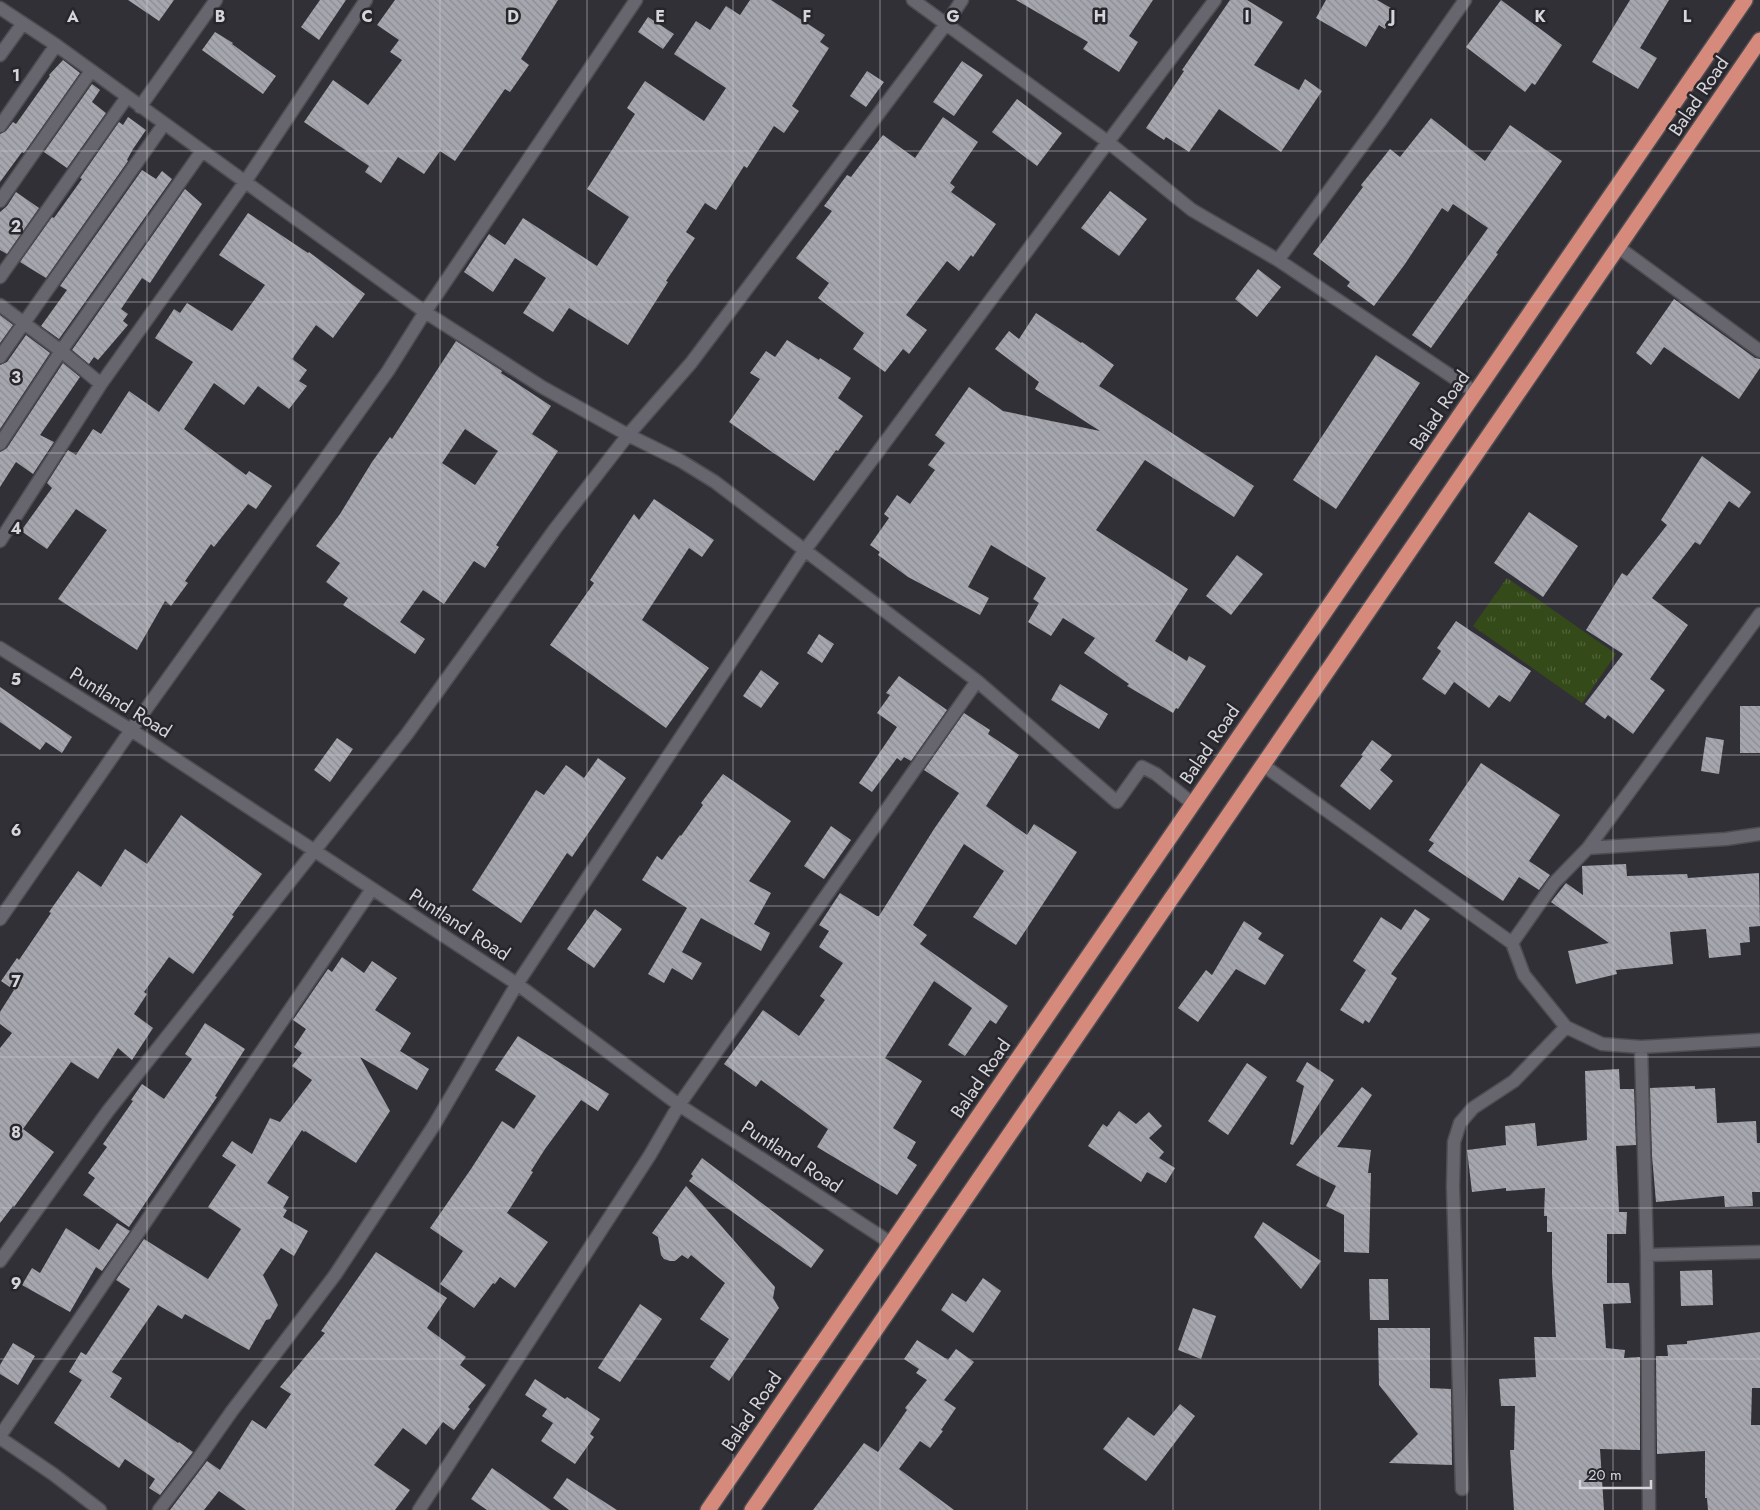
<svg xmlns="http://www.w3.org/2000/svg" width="1760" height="1510" font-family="Jost,sans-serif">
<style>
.park{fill:url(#park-tufts)}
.building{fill:url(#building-back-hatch);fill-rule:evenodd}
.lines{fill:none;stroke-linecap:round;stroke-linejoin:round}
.street-casing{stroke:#4e4d52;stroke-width:15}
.highway-casing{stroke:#4e4d52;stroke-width:18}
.street{stroke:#67656d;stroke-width:12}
.highway{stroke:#d58a7b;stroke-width:15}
.grid{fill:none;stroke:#d6d5d9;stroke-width:1;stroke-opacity:0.55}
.labels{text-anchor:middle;stroke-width:5;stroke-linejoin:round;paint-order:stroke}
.street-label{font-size:19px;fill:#d6d5d9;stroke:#27262d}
.grid-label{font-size:16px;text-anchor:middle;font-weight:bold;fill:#d6d5d9;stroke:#27262d;stroke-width:5;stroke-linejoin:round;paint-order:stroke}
</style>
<defs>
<pattern id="park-tufts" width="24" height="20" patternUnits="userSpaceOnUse" patternTransform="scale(1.25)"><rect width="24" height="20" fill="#354a19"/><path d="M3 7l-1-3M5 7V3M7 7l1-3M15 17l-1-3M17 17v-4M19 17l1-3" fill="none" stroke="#52633a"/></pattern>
<pattern id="building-back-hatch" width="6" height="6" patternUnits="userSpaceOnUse" patternTransform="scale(1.25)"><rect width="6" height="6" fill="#a5a6ae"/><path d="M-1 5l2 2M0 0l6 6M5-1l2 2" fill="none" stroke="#8c8c93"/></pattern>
</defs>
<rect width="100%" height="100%" fill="#313037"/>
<path class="park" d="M1507,578L1616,654L1582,703L1473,626Z"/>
<path class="building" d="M128,0H174L159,21Z
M320,0H346L319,40L301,27Z
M395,0H558L521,59L529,65L510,92L505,89L455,161L440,151L424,174L398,157L381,183L365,172L369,166L304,122L333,80L368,105L402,60L390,52L399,40L377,25Z
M750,0H771L825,35L820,42L829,48L792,106L799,111L784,133L774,126L747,168L744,166L716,210L705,203L686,232L695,238L666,281L668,282L628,345L569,308L553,332L523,313L546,278L515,258L493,292L464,272L489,234L505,245L523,218L597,266L629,217L587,189L635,114L627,108L645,81L704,121L726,88L674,54L696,21L710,30L726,6L740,15Z
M1016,0H1153L1129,36L1138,42L1119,72L1083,49L1088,42Z
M1230,0H1247L1283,22L1254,65L1299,90L1305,79L1322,91L1281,152L1219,109L1189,152L1166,137L1164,140L1146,128L1184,71L1182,70Z
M1326,0H1377L1396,11L1385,29L1379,25L1366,47L1316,18Z
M1501,0L1562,45L1535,85L1532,83L1525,92L1466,47Z
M1630,0H1669L1640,48L1657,58L1638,89L1592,62Z
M648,17L674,34L663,49L638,32Z
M215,32L233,43L232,44L276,76L263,94L202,50Z
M63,60L80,73L24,153L22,152L0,182V134L6,131L13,122L16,124L50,76L49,75Z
M962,61L983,75L954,116L933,102Z
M867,71L884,82L866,107L850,96Z
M92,84L100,90L92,102L106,113L67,168L44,152Z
M1017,99L1062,133L1037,166L992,132Z
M128,117L146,130L133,149L127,160L128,161L46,278L20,262L52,217L54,218L82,179L80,178L119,122L123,125Z
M943,117L978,142L950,183L955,187L951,192L996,224L973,257L971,255L959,271L947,261L906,315L927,330L909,354L903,349L885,372L853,349L864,333L818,298L829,283L796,258L832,211L824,206L847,175L851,177L883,135L915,158Z
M1431,118L1485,161L1510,125L1562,161L1496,253L1498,254L1431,348L1412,335L1488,228L1453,204L1448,212L1442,208L1405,264L1374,306L1347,286L1350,282L1313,254L1363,187L1361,185L1390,149L1400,157Z
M142,170L156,179L162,171L172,179L59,339L41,326L67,290L60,286Z
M185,189L202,204L150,283L142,278L121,309L128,314L123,321L128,325L98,360L94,357L89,364L72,350Z
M1110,191L1147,219L1119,256L1081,228Z
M16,192L39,208L7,254L0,250V212L7,206Z
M248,213L308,253L309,252L365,294L333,338L316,325L292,359L307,370L299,381L307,386L289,409L258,386L244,405L214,383L184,429L246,475L249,471L272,486L256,509L248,504L214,547L211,544L185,581L188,583L171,606L165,601L137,650L58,599L107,530L76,509L47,549L21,531L52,488L47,483L68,450L76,455L93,429L101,434L129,391L159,412L193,362L155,338L174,309L180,313L187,303L232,331L265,285L219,255Z
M1258,269L1281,287L1257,317L1235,299Z
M1674,299L1755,358L1760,359V368L1739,399L1664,347L1651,365L1636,353Z
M1036,313L1081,343L1082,342L1114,365L1099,386L1254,486L1234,517L1145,460L1096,530L1188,589L1155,641L1187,661L1189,656L1206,666L1178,709L1176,708L1173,713L1127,686L1129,684L1084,653L1095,638L1063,618L1051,636L1028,622L1039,603L1033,599L1046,578L991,545L968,587L989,598L980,615L908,577L878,555L880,552L870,545L889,518L884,514L897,495L910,504L935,470L928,465L945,443L935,435L969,387L1003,411L1100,431L1035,389L1039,382L995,349L1009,331L1019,339Z
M0,315L13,325L0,343Z
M26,335L50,353L0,429V365L7,362Z
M787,340L819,360L820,358L851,378L838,398L863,416L838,451L836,450L814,481L729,422L760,379L750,373L766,351L775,357Z
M456,341L502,371L501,373L551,406L532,434L558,451L496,545L499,547L485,568L474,561L444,604L423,590L400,622L425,639L415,654L343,605L348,598L326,582L340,563L316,546L340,514L372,462L390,437L392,439ZM465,429L498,451L475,485L442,463Z
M1376,355L1420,383L1336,509L1293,480Z
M63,363L80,377L40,435L54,442L33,474L16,462L0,487V452L7,448Z
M1702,456L1751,492L1739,508L1729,501L1700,545L1695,542L1652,598L1688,625L1650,679L1665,690L1633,734L1608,715L1605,719L1585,704L1623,654L1586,630L1622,573L1627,576L1667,525L1661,520Z
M654,499L714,540L702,557L689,548L642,620L709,668L666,728L550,645L594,583L590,580L634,514L639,520Z
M1529,512L1578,546L1543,597L1494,563Z
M1237,555L1263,574L1231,615L1206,596Z
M1456,621L1531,671L1510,702L1499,695L1489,708L1454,682L1445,695L1422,679L1441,651L1437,648Z
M819,634L834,644L822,663L807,653Z
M761,670L779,683L761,708L743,696Z
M899,676L947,710L911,761L904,757L901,761L897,758L872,792L859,783L897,727L877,713L890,695L886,693Z
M1060,684L1108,714L1099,729L1051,700Z
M0,687L72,737L62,753L46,742L40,750L0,722Z
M1740,706H1760V753H1740Z
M964,713L990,730L988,734L1019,755L986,806L1027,835L1034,824L1077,852L1016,945L973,917L1004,871L964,844L913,925L927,935L920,944L1008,1006L996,1024L990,1020L965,1056L948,1045L972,1008L934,981L885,1058L922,1081L893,1128L916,1142L907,1158L917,1165L897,1195L817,1147L828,1129L761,1080L756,1087L724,1064L763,1010L799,1036L825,1000L820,996L843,963L819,947L829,931L819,925L840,893L877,916H879L934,829L959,793L924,770Z
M1706,737L1724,740L1719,774L1701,771Z
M337,738L353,749L330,782L314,770Z
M1372,740L1392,755L1380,770L1393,781L1370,810L1340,786L1363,756L1361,755Z
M598,758L626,778L572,857L567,853L521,923L472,890L536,790L544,795L566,765L584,778Z
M1481,763L1560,815L1529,861L1550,875L1539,890L1519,877L1503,901L1428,851L1434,843L1429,840Z
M723,774L791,821L749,881L771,893L754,924L770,933L761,951L701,918L682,952L702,963L692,980L672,968L664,983L648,974L687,908L642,880L657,856L662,860L680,835L681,836L703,805L701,803Z
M181,815L262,874L232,915L234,916L193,974L169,957L144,992L147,994L134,1014L153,1028L132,1060L118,1048L98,1079L71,1062L23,1129L54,1152L14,1207L13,1206L0,1223V1048L12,1033L0,1024V1012L14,990L1,981L17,958L19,960L51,913L49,912L78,871L101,887L125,849L147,864Z
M831,826L851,840L824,879L804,866Z
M1626,864L1627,876L1687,874L1688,878L1759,873L1760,926L1749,927L1750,942L1740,943L1741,955L1709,958L1706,929L1670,932L1673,964L1616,970L1617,974L1576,984L1568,951L1609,943L1551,902L1566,883L1583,895L1582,866Z
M595,909L622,929L594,968L567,949Z
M1415,909L1430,919L1391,974L1397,978L1369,1023L1365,1020L1363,1024L1340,1010L1366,970L1353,961L1381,917L1401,930Z
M1244,921L1262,933L1258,939L1284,955L1265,985L1236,969L1198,1022L1178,1008L1206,970L1212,975Z
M342,957L364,973L372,961L397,978L375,1010L411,1033L400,1051L429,1069L417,1090L360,1057L390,1111L356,1163L305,1131L304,1132L302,1130L267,1183L289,1197L283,1208L287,1210L283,1217L308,1231L294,1256L281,1248L263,1275L278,1305L270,1319L266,1320L249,1350L185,1314L182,1319L158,1305L112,1372L122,1378L110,1397L178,1443L179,1442L193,1452L160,1495L149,1488L155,1479L125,1459L119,1468L54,1423L82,1380L69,1372L81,1352L86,1355L130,1289L116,1280L144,1239L208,1279L241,1229L208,1207L236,1165L222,1156L232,1141L252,1154L270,1118L280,1122L312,1080L292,1066L302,1053L294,1047L306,1029L293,1020L328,969L332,972Z
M205,1023L245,1049L215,1096L217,1097L129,1227L83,1195L95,1178L88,1173L107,1147L103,1144L133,1101L131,1100L142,1084L164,1099L192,1059L185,1054Z
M518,1036L609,1094L598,1111L581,1100L545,1149L531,1171L533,1172L507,1213L548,1242L515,1288L500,1277L495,1284L493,1283L474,1308L440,1284L463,1251L430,1228L471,1169L502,1121L514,1129L536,1096L495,1070Z
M1307,1062L1334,1080L1293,1145L1290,1144L1304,1086L1296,1081Z
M1247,1063L1267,1077L1228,1135L1208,1121Z
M1619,1069L1620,1089H1634L1636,1145L1616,1146L1619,1212H1627L1626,1234H1607V1283H1629L1631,1303L1603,1304L1606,1348L1625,1350L1624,1358L1640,1357V1450L1600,1449L1604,1510H1514L1510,1450H1514L1515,1406H1501L1499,1379L1536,1377L1534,1337H1556L1552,1274V1232H1547V1216H1544L1545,1188L1506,1191V1188L1472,1192L1467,1150L1506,1145L1505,1126L1535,1123L1537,1146L1587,1140L1585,1071Z
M1695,1086V1089L1715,1088L1717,1123L1756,1121L1757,1143H1760V1192H1752L1753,1206L1725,1207L1724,1196L1656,1202L1652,1156L1650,1088Z
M1362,1087L1372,1095L1337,1147L1371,1150L1368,1173H1371L1369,1253L1344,1252V1215L1326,1206L1336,1186L1296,1165Z
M1119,1111L1136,1124L1149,1112L1162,1126L1149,1138L1164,1152L1159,1158L1175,1168L1166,1183L1147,1172L1141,1182L1088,1146L1103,1124L1107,1127Z
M702,1158L824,1250L811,1268L689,1181L693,1176L691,1174Z
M686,1186L775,1287L773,1298L779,1308L729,1381L710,1367L729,1339L700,1319L725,1283L691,1255L688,1259L682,1255L675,1261H670L664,1259L661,1255L658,1237L652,1233Z
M1263,1222L1321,1261L1301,1289L1254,1237Z
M117,1223L130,1231L102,1271L96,1267L70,1312L22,1285L32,1268L40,1273L66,1228L99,1250Z
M376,1252L447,1298L427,1328L466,1357L460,1365L486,1385L468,1407L470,1409L454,1430L443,1422L426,1445L403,1428L374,1465L410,1490L395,1510H246L219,1491L204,1510H170L207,1461L220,1470L252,1420L266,1429L291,1394L280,1387L325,1333L321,1331Z
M1712,1270L1713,1305L1681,1306L1680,1271Z
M983,1278L1001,1291L973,1333L941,1310L952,1293L966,1302Z
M1369,1279H1388L1389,1320H1370Z
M640,1304L662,1319L620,1382L598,1368Z
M1193,1308L1216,1316L1201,1359L1178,1350Z
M1378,1328H1430V1388L1451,1389L1452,1465L1389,1463L1418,1434L1379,1385Z
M1760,1332V1388H1752L1751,1425H1760V1510H1708L1707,1498H1705V1451L1657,1454L1656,1356H1668L1667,1345L1687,1344V1341Z
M917,1340L948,1360L956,1349L974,1362L944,1400L956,1408L941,1430L943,1431L930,1448L920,1441L899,1469L954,1510H813L864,1443L878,1452L907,1410L905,1408L927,1380L916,1373L919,1369L904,1359Z
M13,1343L35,1356L18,1385L0,1374V1365Z
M535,1379L565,1399L567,1397L600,1419L590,1434L594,1437L575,1464L541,1441L553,1423L542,1416L547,1409L525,1395Z
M1180,1404L1195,1416L1146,1481L1103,1449L1128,1417L1154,1436Z
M492,1468L551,1510H487L471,1499Z
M567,1478L617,1510H569L553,1498Z"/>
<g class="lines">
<defs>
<path id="street" d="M913,0L1108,142L1192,210L1278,260L1475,392
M0,8L56,45L425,312L542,387L628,435L681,461L715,482L977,681L1117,802L1142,767L1156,774L1193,804
M0,55L23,23
M140,107L216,0
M0,126L56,45
M0,201L91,71
M1618,247L1760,351
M1278,260L1381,120L1465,0
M0,277L127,97
M0,305L61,351L101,384
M0,357L164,124
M0,444L61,351L202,151
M0,541L101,384L245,182L366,0
M0,648L131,730L517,984L679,1105L891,1243
M1263,765L1512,943L1524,975L1566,1027L1602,1044L1641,1047L1760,1040
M1588,848L1726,839L1760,834
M0,919L131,730L388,371L425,312L636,0
M1512,943L1554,883L1588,848L1760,614
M1641,1047L1647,1255L1649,1510
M1647,1255L1760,1252
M0,1261L108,1111L407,734L555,529L628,435L691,363L946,24L962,0
M0,1436L372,889
M0,1438L53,1474L100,1510
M1462,1489L1453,1187L1454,1142L1460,1123L1473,1108L1514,1081L1566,1027
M159,1510L196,1462L232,1411L335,1275L433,1127L517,984L805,550L1108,142L1215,0
M419,1510L650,1155L679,1105L977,681"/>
<path id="highway" d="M708,1510L1745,0
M752,1510L1760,40"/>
</defs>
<use href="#street" class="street-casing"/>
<use href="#highway" class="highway-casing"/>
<use href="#street" class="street"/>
<use href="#highway" class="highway"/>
</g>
<path class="grid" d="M147,0V1510M293,0V1510M440,0V1510M587,0V1510M733,0V1510M880,0V1510M1027,0V1510M1173,0V1510M1320,0V1510M1467,0V1510M1613,0V1510M0,151H1760M0,302H1760M0,453H1760M0,604H1760M0,755H1760M0,906H1760M0,1057H1760M0,1208H1760M0,1359H1760"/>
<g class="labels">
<g class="street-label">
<text transform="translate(1698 96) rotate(-56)" y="7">Balad Road</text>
<text transform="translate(1439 410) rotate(-56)" y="7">Balad Road</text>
<text transform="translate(121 702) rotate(32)" y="7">Puntland Road</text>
<text transform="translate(1209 744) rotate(-56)" y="7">Balad Road</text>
<text transform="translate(460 924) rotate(33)" y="7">Puntland Road</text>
<text transform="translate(980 1078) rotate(-56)" y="7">Balad Road</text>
<text transform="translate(792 1156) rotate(33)" y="7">Puntland Road</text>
<text transform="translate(751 1411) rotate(-56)" y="7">Balad Road</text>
</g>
</g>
<g class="grid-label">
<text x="73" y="22">A</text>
<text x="220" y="22">B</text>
<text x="367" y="22">C</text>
<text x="513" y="22">D</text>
<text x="660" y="22">E</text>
<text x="807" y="22">F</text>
<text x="953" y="22">G</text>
<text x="1100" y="22">H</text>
<text x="1247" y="22">I</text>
<text x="1393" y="22">J</text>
<text x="1540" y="22">K</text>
<text x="1687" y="22">L</text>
<text x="16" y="81">1</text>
<text x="16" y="232">2</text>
<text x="16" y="383">3</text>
<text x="16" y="534">4</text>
<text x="16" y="685">5</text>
<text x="16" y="836">6</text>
<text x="16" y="987">7</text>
<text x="16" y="1138">8</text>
<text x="16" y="1289">9</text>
</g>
<path d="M1580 1480v8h71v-8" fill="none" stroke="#d6d5d9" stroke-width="2.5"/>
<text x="1588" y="1480" font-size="15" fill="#d6d5d9" stroke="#27262d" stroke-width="4" paint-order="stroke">20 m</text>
</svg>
